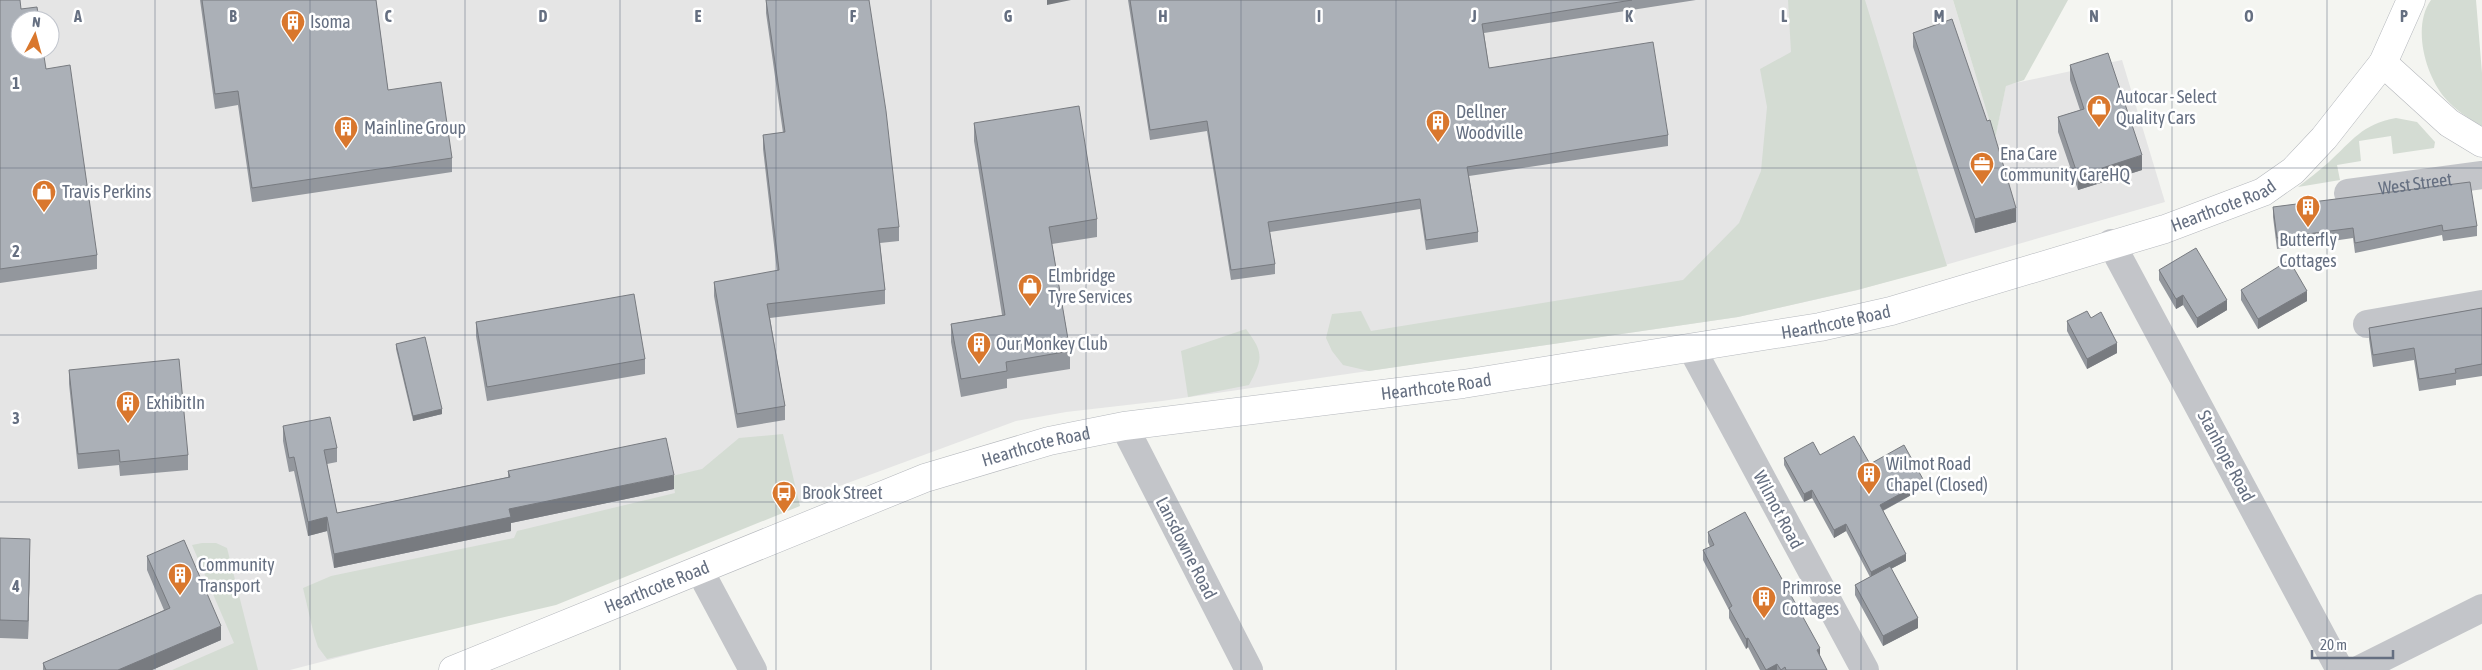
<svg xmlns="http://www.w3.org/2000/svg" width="2482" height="670" font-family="'Asap Condensed',sans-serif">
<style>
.built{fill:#e5e5e5;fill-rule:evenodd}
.green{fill:#d4dcd3}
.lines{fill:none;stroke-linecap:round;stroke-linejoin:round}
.secondary-casing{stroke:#b5b8bd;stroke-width:29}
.street{stroke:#c3c5c9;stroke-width:28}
.secondary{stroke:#fff;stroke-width:28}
.wall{fill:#93979d}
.shaded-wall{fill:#787b80}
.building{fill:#abb0b7;stroke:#787b80}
.grid{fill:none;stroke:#656f81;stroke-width:1;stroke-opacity:0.55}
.labels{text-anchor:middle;stroke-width:5;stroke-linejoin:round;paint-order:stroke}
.poi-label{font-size:18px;fill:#656f81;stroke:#fff;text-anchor:start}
.street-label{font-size:18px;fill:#656f81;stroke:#fff}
.grid-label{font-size:16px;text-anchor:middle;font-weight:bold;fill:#656f81;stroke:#fff;stroke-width:5;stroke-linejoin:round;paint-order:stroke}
</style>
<rect width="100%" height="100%" fill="#f4f5f1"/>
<path class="built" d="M0,0H1953L1995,138L2006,85L2122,60L2165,202L1858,290L1738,317L1162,401L1066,412L1016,421L807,498L568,598L290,670H0ZM20,20H50V50H20Z"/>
<path class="green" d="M1788,0H1865L1947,266L1857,290L1738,317L1369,371L1343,365L1332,351L1326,338L1332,314L1361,311L1371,331L1683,280L1739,223L1761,171L1767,107L1760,69L1791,52Z
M1953,0H2068L2024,80L2006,86L1995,139Z
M2431,0H2476L2482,73V126C2468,118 2455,110 2445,98C2425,75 2412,26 2431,0Z
M2396,118L2417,122L2435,142L2434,148L2393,154L2391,136L2359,141L2361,161L2337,165L2340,180L2298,187C2308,179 2319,171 2329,162C2352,141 2362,124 2396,118Z
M1246,329C1264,353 1263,359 1249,385L1188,397L1181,351Z
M783,434L800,506L556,605L327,659L318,647L314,635L303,588L331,576L514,538L517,531L675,493L672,476L702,469L739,438Z
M202,543H216L227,548L258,670H172L234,643L192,545Z"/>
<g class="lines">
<defs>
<g id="secondary">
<path d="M2383,63L2449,123L2482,143"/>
<path id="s2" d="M453,670L925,478L1049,441L1124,426L1463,384L1820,327L1891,311L2165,229L2263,192L2293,171L2324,138L2383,63L2411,0"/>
</g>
</defs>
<use href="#secondary" class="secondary-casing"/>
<g class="street">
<path id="s1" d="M2348,193L2482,175"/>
<path d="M2111,243L2340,670"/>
<path d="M2367,324L2482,304"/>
<path d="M1692,349L1865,670"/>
<path d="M1124,426L1249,670"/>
<path d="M700,571L753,670"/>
<path d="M2358,670L2482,608"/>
</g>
<use href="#secondary" class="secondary"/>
</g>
<path class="wall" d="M0,0L21,9L46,69L97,255V269L0,283Z
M200,0H376L388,90L452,158V172L252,202L238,105L215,109Z
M766,0L899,227V241L880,243L885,290V304L770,318L785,406V420L737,428L714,296V282L777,271L763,149V135L783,133L766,13Z
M1128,0H1696L1484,33L1489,68L1668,135V146L1469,176L1478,232V242L1426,250L1420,209L1270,232L1275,264V274L1231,280L1207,131L1150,140Z
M1913,33L2016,222L1975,233L1913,47Z
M2070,65L2142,170L2078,190L2058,132V117L2080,110L2070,80Z
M974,123L1097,219V237L1052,244L1070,351V369L1007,379V388L961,397L951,342V324L1002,315L974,141Z
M2273,207L2477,226V236L2443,241L2442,235L2355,253L2353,238L2277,249L2273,217Z
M2159,270L2227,310L2197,328L2183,305L2176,309L2159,280Z
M2241,290L2307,301L2258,329L2241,300Z
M2482,308V376L2456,380V385L2419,391L2414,360L2373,367L2369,339V328Z
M2091,318L2117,353L2087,369L2067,331V321Z
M476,322L645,359V374L487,401L476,336Z
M396,344L442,414L413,421L396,349Z
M69,370L188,455V470L120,476L119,465L78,469L69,384Z
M283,426L337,448V462L327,464L337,513L508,477V471L674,489L511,523V531L334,568L327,531L308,536L294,471L289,472L283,441Z
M1820,455L1870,464L1924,488L1883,511L1906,561L1891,569L1918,628L1883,646L1855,595V585L1870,577L1846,531L1834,538L1812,498L1804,502L1784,465V458Z
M1708,532L1820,656L1827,670H1760L1748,647L1746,649L1729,618V610L1703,560V550L1710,547L1708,542Z
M0,538L30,557L28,639L0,638Z
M147,556L221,640L152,670H43V663L164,610L147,570Z"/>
<path class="shaded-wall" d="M1047,0H1071L1047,5Z
M2142,155V170L2078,190V176Z
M2016,208V222L1975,233V219Z
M2307,291V301L2258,329V319Z
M2183,295V305L2176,309V299Z
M2227,300V310L2197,328V318Z
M2117,343V353L2087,369V359Z
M442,409V414L413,421V416Z
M674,475V489L511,523V531L334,568V554L509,509Z
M1924,481V488L1880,512V505Z
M1812,490V498L1804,502V494Z
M327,517V531L308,536V522Z
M1846,524V531L1834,538V530Z
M30,539V557L28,639V621Z
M1906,554V561L1871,579V572Z
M1918,618V628L1883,646V636Z
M221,626V640L152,670H118Z
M1748,638V647L1746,649V639Z
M1820,648V658L1817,650Z
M1777,664V670H1766Z"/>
<path class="building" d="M0,0H20L21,9L37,7L39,20H20V50H43L46,69L70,65L97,255L0,269Z
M202,0H376L388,90L441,82L452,158L252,188L238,91L215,94Z
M766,0H869L886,111L899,227L878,229L885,290L767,304L785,406L737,414L714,282L779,270L763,135L785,132Z
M1130,0H1632L1482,24L1489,68L1653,42L1668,135L1467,167L1478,232L1426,240L1420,199L1268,222L1275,264L1231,270L1207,121L1150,130Z
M1952,19L1987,121L1990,120L2016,208L1975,219L1913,33Z
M2108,53L2142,155L2078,176L2058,117L2084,109L2070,65Z
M1079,106L1097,219L1049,227L1070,351L1006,362L1007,371L961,379L951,324L1005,315L974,123Z
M2470,182L2477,226L2443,231L2442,225L2355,243L2353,228L2277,238L2273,207Z
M2196,248L2227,300L2197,318L2183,295L2176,299L2159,270Z
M2289,260L2307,291L2258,319L2241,290Z
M634,294L645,359L487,387L476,322Z
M2482,308V364L2455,369L2456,373L2419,379L2414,348L2373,355L2369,328Z
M2087,311L2091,318L2101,312L2117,343L2087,359L2067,321Z
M425,337L442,409L413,416L396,344Z
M179,359L188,455L120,462L119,450L78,454L69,370Z
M330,417L337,448L324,450L337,513L510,477L508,471L666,438L674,475L509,509L511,517L334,554L327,517L308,522L294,457L289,458L283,426Z
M1854,436L1870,464L1904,445L1924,481L1880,505L1906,554L1871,572L1846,524L1834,530L1812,490L1804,494L1784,458L1813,442L1820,455Z
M1745,512L1820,648L1817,650L1827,670H1786L1785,667L1781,670L1777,664L1766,670L1748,638L1746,639L1729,608L1732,606L1703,550L1714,545L1708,532Z
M0,538L30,539L28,621L0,620Z
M184,540L221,626L118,670H46L43,663L170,608L147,556Z
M1890,566L1918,618L1883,636L1855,585Z"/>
<path class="grid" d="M155,0V670M310,0V670M465,0V670M620,0V670M776,0V670M931,0V670M1086,0V670M1241,0V670M1396,0V670M1551,0V670M1706,0V670M1861,0V670M2017,0V670M2172,0V670M2327,0V670M0,168H2482M0,335H2482M0,502H2482"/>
<defs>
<symbol id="building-pin" viewBox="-11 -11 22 30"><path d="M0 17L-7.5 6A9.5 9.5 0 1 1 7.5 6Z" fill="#d9772d" stroke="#fff"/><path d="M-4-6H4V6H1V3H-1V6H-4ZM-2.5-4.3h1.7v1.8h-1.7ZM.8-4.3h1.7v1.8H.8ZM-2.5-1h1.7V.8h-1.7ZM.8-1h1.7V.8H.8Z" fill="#fff"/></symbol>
<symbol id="shop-pin" viewBox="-11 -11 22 30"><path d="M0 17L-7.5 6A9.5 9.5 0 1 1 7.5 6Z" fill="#d9772d" stroke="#fff"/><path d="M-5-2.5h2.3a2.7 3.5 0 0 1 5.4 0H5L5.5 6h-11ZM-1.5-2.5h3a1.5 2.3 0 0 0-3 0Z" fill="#fff"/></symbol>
<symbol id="office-pin" viewBox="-11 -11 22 30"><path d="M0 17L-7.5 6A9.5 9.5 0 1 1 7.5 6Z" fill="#d9772d" stroke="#fff"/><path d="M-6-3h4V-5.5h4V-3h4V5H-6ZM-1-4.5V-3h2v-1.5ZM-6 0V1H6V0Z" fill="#fff"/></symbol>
<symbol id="bus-pin" viewBox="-11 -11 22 30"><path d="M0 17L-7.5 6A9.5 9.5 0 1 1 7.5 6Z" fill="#d9772d" stroke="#fff"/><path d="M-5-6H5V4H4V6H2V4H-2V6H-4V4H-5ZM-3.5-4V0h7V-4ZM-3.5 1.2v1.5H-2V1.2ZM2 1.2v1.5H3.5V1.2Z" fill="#fff"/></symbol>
</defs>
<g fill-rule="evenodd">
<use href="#building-pin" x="279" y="8" width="28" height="38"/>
<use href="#shop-pin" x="2085" y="93" width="28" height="38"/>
<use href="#building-pin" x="1424" y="108" width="28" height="38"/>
<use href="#building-pin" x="332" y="114" width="28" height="38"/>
<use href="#office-pin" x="1968" y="150" width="28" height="38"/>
<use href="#shop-pin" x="30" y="178" width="28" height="38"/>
<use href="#building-pin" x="2294" y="193" width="28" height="38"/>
<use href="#shop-pin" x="1016" y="272" width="28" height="38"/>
<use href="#building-pin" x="965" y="330" width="28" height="38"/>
<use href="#building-pin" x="114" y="389" width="28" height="38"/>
<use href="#building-pin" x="1855" y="460" width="28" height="38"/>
<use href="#bus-pin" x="770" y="479" width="28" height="38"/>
<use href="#building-pin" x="166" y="561" width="28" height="38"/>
<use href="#building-pin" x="1750" y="584" width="28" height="38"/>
</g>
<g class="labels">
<g class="poi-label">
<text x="310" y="28">Isoma</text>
<text x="2116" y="103">Autocar - Select<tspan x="2116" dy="21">Quality Cars</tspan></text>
<text x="1456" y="118">Dellner<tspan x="1456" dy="21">Woodville</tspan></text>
<text x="364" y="134">Mainline Group</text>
<text x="2000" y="160">Ena Care<tspan x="2000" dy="21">Community CareHQ</tspan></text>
<text x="62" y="198">Travis Perkins</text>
<text x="2308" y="246" text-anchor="middle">Butterfly<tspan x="2308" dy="21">Cottages</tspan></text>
<text x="1048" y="282">Elmbridge<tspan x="1048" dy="21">Tyre Services</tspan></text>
<text x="996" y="350">Our Monkey Club</text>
<text x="146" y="409">ExhibitIn</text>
<text x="1886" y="470">Wilmot Road<tspan x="1886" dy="21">Chapel (Closed)</tspan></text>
<text x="802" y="499">Brook Street</text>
<text x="198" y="571">Community<tspan x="198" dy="21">Transport</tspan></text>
<text x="1782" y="594">Primrose<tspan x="1782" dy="21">Cottages</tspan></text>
</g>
<g class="street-label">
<text dy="6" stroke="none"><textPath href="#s1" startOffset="68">West Street</textPath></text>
<text dy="6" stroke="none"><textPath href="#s2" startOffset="1840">Hearthcote Road</textPath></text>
<text dy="6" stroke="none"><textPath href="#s2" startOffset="1435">Hearthcote Road</textPath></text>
<text dy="6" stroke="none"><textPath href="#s2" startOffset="1030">Hearthcote Road</textPath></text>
<text dy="6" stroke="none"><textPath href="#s2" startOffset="625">Hearthcote Road</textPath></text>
<text transform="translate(2226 456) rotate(62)" y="6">Stanhope Road</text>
<text transform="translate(1778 510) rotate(62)" y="6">Wilmot Road</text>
<text transform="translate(1186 548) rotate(63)" y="6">Lansdowne Road</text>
<text dy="6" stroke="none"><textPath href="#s2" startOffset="220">Hearthcote Road</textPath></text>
</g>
</g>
<g class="grid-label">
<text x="78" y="22">A</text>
<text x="233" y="22">B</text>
<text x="388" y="22">C</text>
<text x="543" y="22">D</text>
<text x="698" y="22">E</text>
<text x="853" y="22">F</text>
<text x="1008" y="22">G</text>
<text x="1163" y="22">H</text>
<text x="1319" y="22">I</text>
<text x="1474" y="22">J</text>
<text x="1629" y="22">K</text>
<text x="1784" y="22">L</text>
<text x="1939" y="22">M</text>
<text x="2094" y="22">N</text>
<text x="2249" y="22">O</text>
<text x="2404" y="22">P</text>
<text x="16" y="89">1</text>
<text x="16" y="257">2</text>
<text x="16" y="424">3</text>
<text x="16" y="592">4</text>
</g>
<g transform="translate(35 35) rotate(6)"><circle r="24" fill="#ffffff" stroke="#c1c5cd"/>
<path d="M0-4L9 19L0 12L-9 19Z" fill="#d9772d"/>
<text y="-8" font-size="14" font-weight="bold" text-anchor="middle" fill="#656f81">N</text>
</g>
<path d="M2312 650v8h81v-8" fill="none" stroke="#656f81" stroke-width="2.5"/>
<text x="2320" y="650" font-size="15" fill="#656f81" stroke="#ffffff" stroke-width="4" paint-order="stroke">20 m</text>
</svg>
